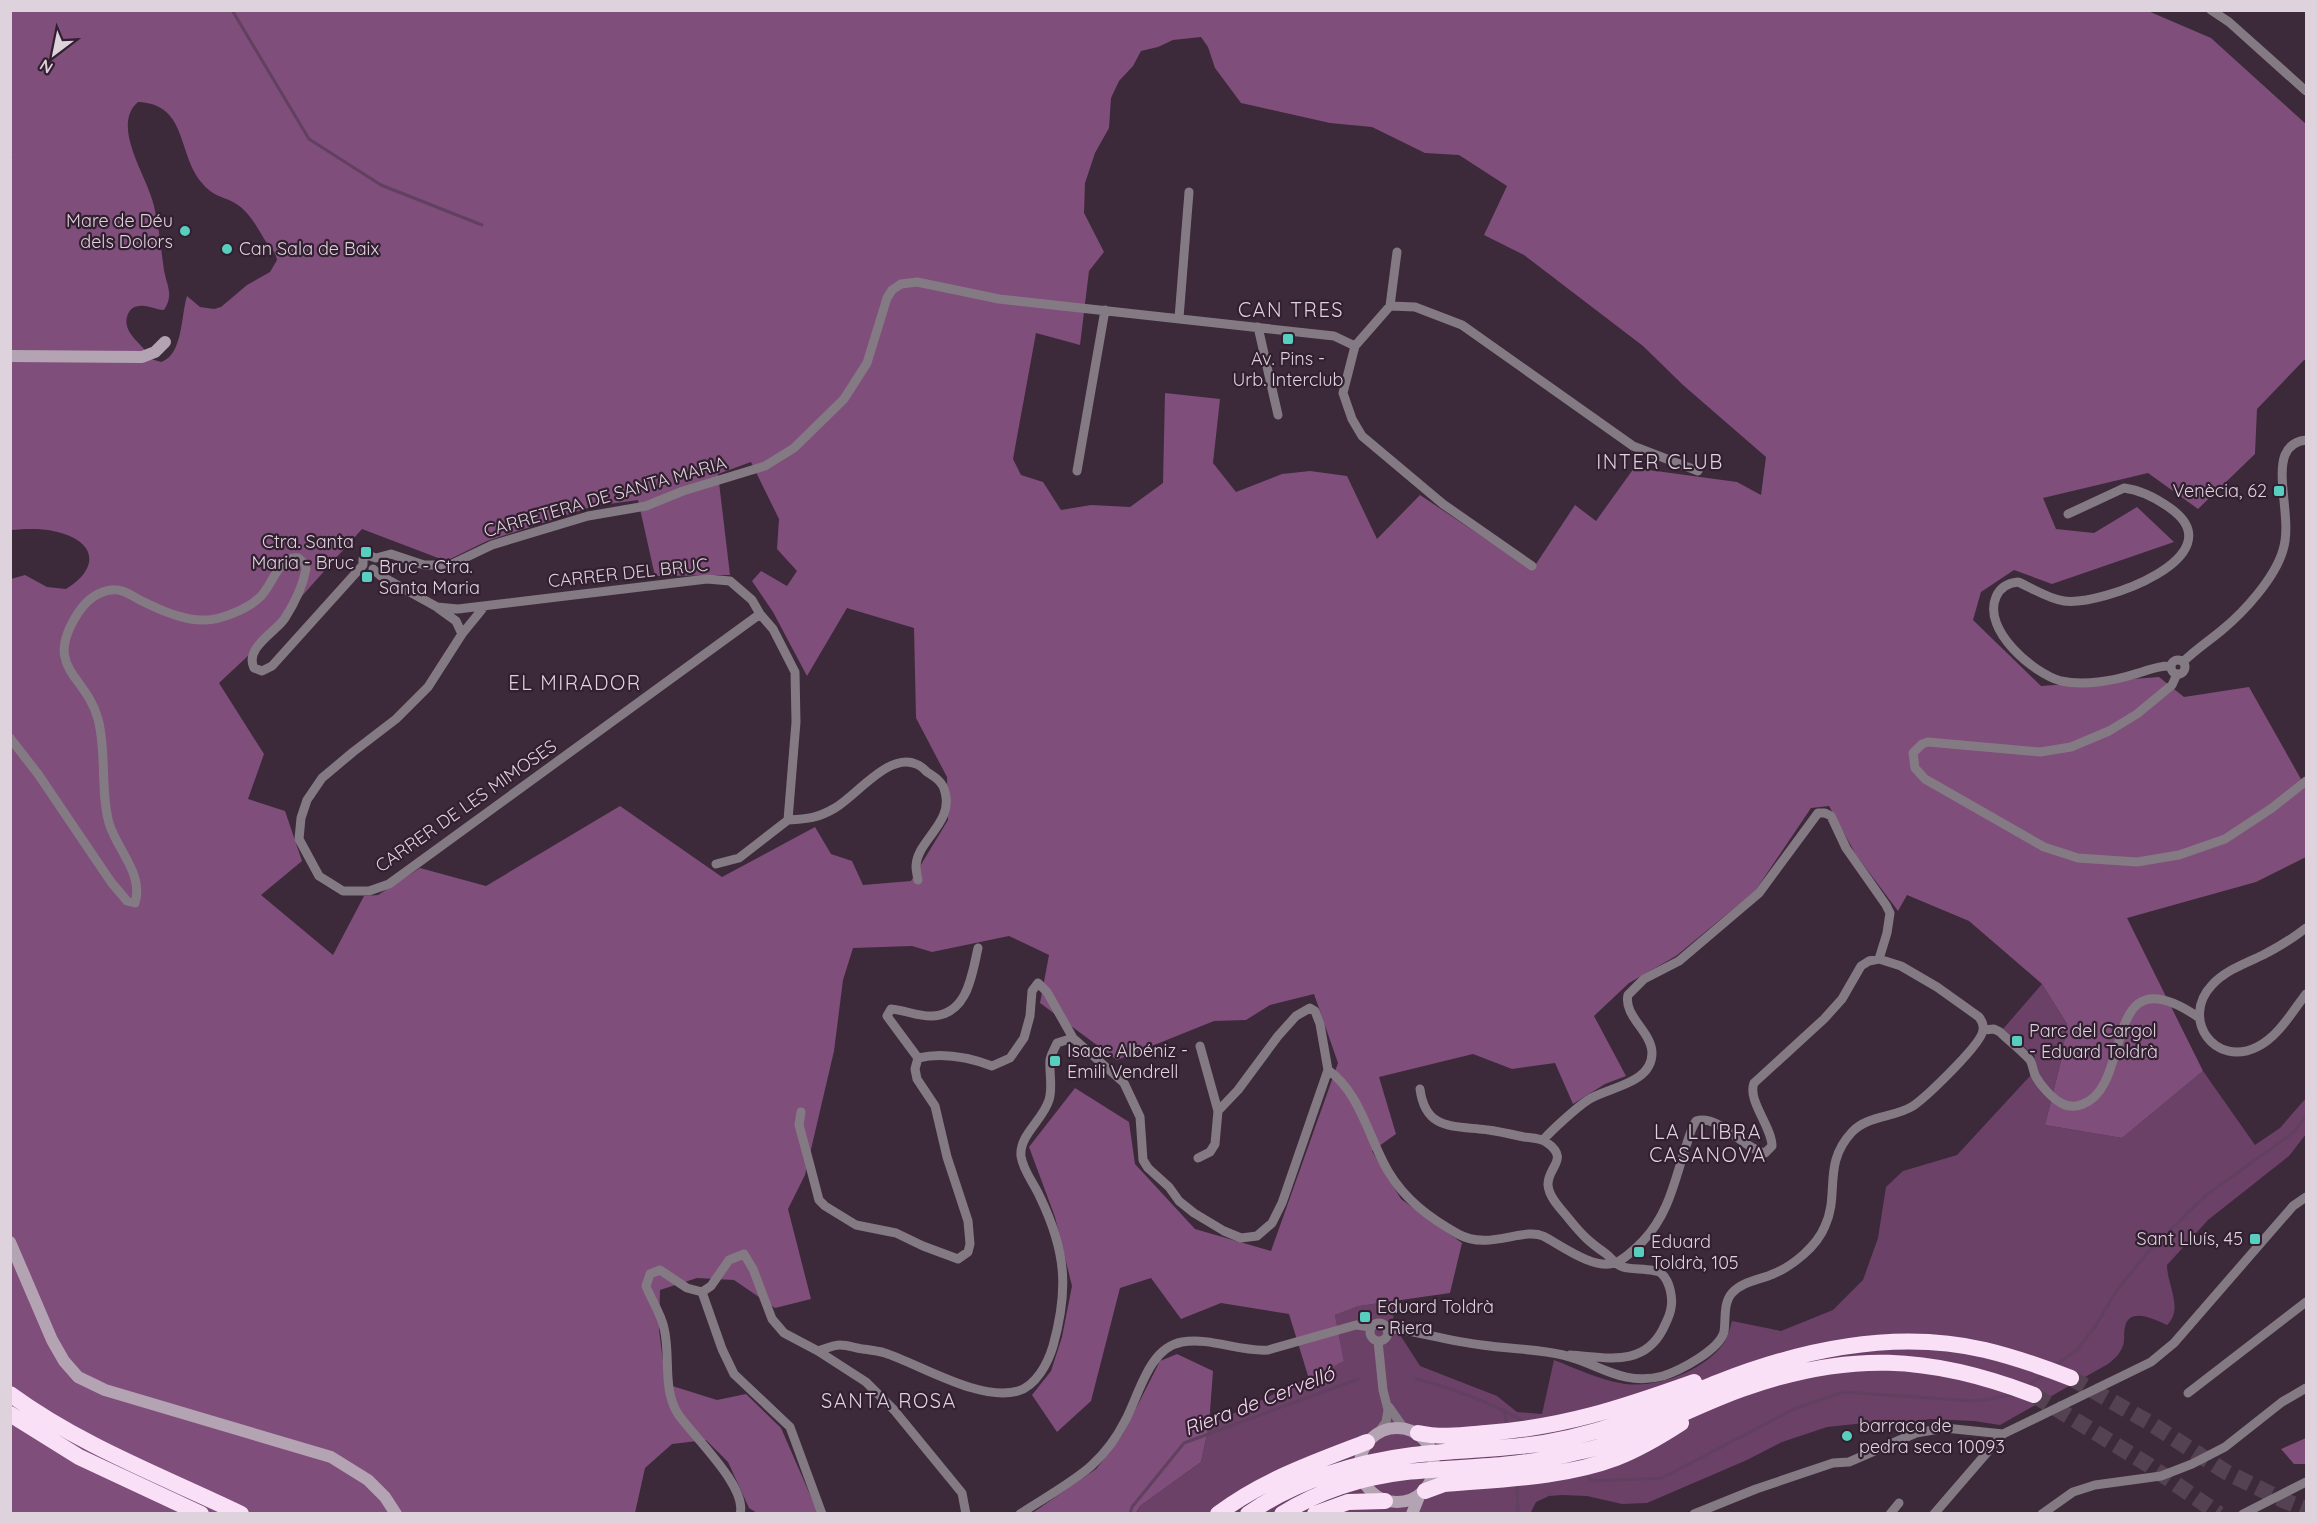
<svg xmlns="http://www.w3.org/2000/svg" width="2317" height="1524" font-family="Quicksand,sans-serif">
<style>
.green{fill:#6c4168}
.forest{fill:#7f4e7b;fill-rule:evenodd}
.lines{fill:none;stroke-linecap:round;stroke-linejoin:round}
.stream{stroke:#614060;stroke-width:3}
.highway-tunnel{stroke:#544252;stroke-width:16;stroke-dasharray:16 8;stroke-linecap:butt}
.street{stroke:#847a83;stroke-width:9}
.secondary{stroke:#b4a3b2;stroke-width:12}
.highway{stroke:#f9e0f6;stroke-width:16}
.poi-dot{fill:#58cebf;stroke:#322030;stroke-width:2}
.labels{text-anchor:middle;stroke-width:4.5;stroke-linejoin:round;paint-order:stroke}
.poi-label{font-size:18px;fill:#ded2dd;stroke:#322030;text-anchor:start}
.street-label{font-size:18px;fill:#ded2dd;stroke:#322030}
.neighbourhood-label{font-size:20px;letter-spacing:1.5px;fill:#ded2dd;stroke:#322030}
.water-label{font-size:20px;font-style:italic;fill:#f6d8f2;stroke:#322030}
</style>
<rect width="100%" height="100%" fill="#3c293a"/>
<path class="green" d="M2042,984L2067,1024L2061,1061L2045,1125L2122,1138L2203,1071L2255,1145L2280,1128L2306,1098V1134L2289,1156L2208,1220L2167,1265C2167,1285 2184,1309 2167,1325C2156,1320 2129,1306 2125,1327C2123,1335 2126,1342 2121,1350C2118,1356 2113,1360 2108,1364L2000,1425L1974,1421L1930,1419L1907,1423H1865L1827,1427L1782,1442L1747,1460L1647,1503L1622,1504L1587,1496L1562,1495L1549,1496L1536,1502L1530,1514H1136L1140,1506L1201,1462L1209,1425L1344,1361L1335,1315L1359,1306L1394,1301L1393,1324L1420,1366L1497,1396L1517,1412L1542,1414L1554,1360C1575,1368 1597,1379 1620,1383C1654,1390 1703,1372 1724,1343C1728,1337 1730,1328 1732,1321L1781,1331L1833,1310L1863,1280L1878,1238L1886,1187L1903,1171L1957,1155L2030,1076L2035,1056L2003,1029Z"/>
<path class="forest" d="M10,11H2148L2211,38L2306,124V360H2304L2257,409L2255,454L2198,509L2148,473L2043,498L2056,529L2094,533L2137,507L2174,542L2052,584L2014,570L1981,592L1973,620L2041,686L2159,677L2184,697L2249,687L2306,788V857L2256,882L2127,918L2203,1071L2122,1138L2045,1125L2061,1061L2067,1024L2042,984L1969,921L1907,895L1898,911L1856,855L1829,806L1811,808L1755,891L1676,956L1629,983L1594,1016L1626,1076L1605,1084L1573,1104L1555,1063L1512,1069L1473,1054L1379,1077L1396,1134L1372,1151L1401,1199L1462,1243L1450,1293L1359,1306L1335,1315L1344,1361L1309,1379L1289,1314L1221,1303L1181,1319L1151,1278L1120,1288L1091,1401L1057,1432L1032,1395L1051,1371L1062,1337L1072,1286L1055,1217L1029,1147L1075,1088L1129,1122L1135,1164L1195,1229L1271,1251L1338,1063L1314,994L1270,1005L1246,1020L1214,1021L1117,1060L1040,1003L1049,955L1009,936L932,952L912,946L853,948L843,980L834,1051L805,1175L788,1209L811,1299L775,1308L734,1280L697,1278L660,1290L659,1330L666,1384L717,1400L746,1394L781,1428L818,1513H757L749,1508L728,1462L706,1440L672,1444L645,1468L635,1513H11V579L25,575L47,587L66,589C103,566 94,539 53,531C40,528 24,529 11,530ZM1201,37L1208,47L1215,68L1241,103L1330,123L1372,127L1425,153L1459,155L1507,186L1484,235L1524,255L1643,346L1683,385L1766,457L1761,495L1737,482L1634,468L1596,521L1575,505L1532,570L1420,495L1377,539L1347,476L1310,471L1282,474L1236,492L1213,463L1220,399L1165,393L1163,483L1130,507L1091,505L1061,510L1043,482L1021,475L1013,459L1036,333L1080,345L1089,271L1104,252L1084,213L1085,183L1095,153L1109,128L1111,98L1119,81L1133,66L1141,51L1158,47L1173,40ZM138,102C188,104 177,154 202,183C210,193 218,196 229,200C246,207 254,222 263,237C268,246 275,249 277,260L270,272L247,285L221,307L214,309L200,307L187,296C181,315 183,355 161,362L151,359C144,344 120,333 128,314C130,309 134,306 140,306C148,305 155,310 164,310C174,294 167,287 164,270C161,249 159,227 154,206C148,177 110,126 138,102ZM751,462L779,519L777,549L797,571L787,586L761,571L752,581L773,612L807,676L847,608L914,628L916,718L947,777L948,820L911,881L863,885L852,861L831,854L815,827L722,877L620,806L486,886L420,868L378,895L364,896L333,955L261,895L302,861L285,811L248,799L264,754L219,683L250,654L362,529L446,561L487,541L594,506L638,500L655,576L730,575L718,474Z
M1177,1354L1213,1371L1209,1425L1201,1462L1140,1506L1136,1513L1031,1514L1096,1469L1122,1436L1160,1361Z
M2306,1438V1464H2294L2281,1449Z"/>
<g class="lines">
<path class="stream" d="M232,10L309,139L381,185L482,225
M10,156L11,157
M2055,1366L2078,1349L2096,1325L2117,1290L2148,1252L2205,1196L2294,1132L2306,1116
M1416,1379C1455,1389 1491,1402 1526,1423
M2026,1387L2043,1375
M1504,1409L1507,1426
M1585,1473L1592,1481L1662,1478L1794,1409L1843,1392L1975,1401L2013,1395
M1517,1482L1518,1514
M1130,1514L1132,1507L1184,1443L1358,1379"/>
<path class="highway-tunnel" d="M2071,1378L2150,1423L2226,1472L2285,1501L2306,1509
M2034,1395L2147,1464L2219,1514"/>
<path class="street" d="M2211,10L2229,22L2306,91
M1390,306L1397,252
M1179,318L1189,192
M1258,327L1278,415
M1077,471L1105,310
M2068,514L2124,488C2141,490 2156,498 2170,508C2238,556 2102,606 2064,601C2049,599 2032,588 2018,582C2008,583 2000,587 1996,597C1982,630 2033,673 2061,681C2084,686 2113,681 2135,674C2148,671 2157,665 2171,666
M376,558L391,554L424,565H450L492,545L588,516L646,506L683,491L765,466L794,448L844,399L867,363L887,298L892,290L901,284L917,282L999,299L1334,336L1355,346
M363,565V559L367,555L376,558
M1532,566L1443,504L1362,436L1352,419L1343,393L1355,346L1390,306L1415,307L1462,325L1633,446L1698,471
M373,569L381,576L437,607L458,609L707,579L730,581L752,600L760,614L773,629L795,672L796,722L788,820L739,858L716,864
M484,607L462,634L428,687L396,719L353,752L322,778L307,800L301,818L299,839L319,876L343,891H369L389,884L760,614
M438,608L456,621L462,634
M2171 667a7 7 0 1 1 14 0a7 7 0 1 1-14 0Z
M2183,662C2195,650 2209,641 2222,630C2244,612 2275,578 2283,550C2292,522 2276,478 2285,455C2289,445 2297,441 2306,440
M2177,674L2172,685L2137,714L2109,731L2071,747L2040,752L1928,742L1922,744L1913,753L1915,768L1925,779L2044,847L2078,858L2137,862L2179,855L2225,839L2272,808L2306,781
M10,738L38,774L111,882L127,901L135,903C144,874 117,850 109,823C100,790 107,753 98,719C86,674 42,669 78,613C86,601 96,592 111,590C123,588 133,597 144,602C162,611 185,621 205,620C221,620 247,609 259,598C272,588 278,555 298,558L305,564L306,569C303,585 294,604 285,618C276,632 244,648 254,668L262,671L272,666L363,565
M788,820C808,819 818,818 835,808C857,795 889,752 916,764C920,765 924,769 927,772C935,777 943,782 945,792C954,823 917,840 916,866C916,870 917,875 918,880
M2306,928C2293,938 2279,947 2263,955C2246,963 2226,970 2212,985C2180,1019 2215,1068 2257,1047C2278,1037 2292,1012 2306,994
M1984,1030L1994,1029L2000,1032C2009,1041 2021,1050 2030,1060C2033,1065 2033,1072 2036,1077C2041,1086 2052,1098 2061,1103C2068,1107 2076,1107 2083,1104C2134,1086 2100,950 2198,1017
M1200,1046L1218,1111
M918,1058L887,1016L891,1009C905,1010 919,1017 933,1016C968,1014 972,974 978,948
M1328,1070C1360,1092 1369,1139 1388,1171C1405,1200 1430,1218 1458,1234C1488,1251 1523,1227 1543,1236C1561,1245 1593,1270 1615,1263C1624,1260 1636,1248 1643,1241C1669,1214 1675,1179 1686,1146C1689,1138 1691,1128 1696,1121C1719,1114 1742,1148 1765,1153L1772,1146C1772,1127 1747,1100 1754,1083L1824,1019L1842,999L1861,966L1869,961L1879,959L1901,966L1937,987L1979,1017C1982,1021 1984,1025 1983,1030C1982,1044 1926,1097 1913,1106C1894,1118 1868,1115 1852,1132C1822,1164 1840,1194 1825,1226C1817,1246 1793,1266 1773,1274C1759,1280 1743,1281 1732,1293C1723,1303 1726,1319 1724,1332C1719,1350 1681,1370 1663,1376C1622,1387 1598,1363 1563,1355C1537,1349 1509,1349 1482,1345C1454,1342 1426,1334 1398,1329L1387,1330
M1420,1089C1425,1127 1448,1126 1479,1129C1495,1130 1509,1134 1524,1137C1531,1138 1540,1138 1546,1142C1571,1159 1547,1167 1548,1185C1549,1198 1562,1210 1569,1219C1582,1235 1589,1242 1605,1253C1612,1258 1614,1264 1623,1267C1632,1270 1657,1268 1662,1274C1670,1282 1673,1298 1671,1308C1670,1316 1666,1322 1663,1329C1643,1368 1606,1357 1570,1355
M801,1112L799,1125L808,1158L819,1200L825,1206L856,1225L896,1233L923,1246L958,1259L968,1252L970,1244L968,1221L947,1157L935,1106L917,1079L915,1069L918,1058C944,1052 968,1057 992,1066L1010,1058L1024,1038L1030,1016L1032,991L1038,983L1047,992L1073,1038L1124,1083L1140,1117L1143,1160L1148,1168L1169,1187L1179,1201L1194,1213L1224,1231L1241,1238L1257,1236L1272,1223L1282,1203L1328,1070L1320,1024L1315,1011L1310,1008L1296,1016L1278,1036L1238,1090L1218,1111L1215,1144L1210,1152L1198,1158
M1543,1140C1553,1129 1576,1108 1588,1100C1608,1087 1652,1084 1652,1053C1652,1032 1623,1016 1628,995L1644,979L1679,961L1759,893L1818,813H1825L1831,816L1846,848L1886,905L1890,913L1887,933L1879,959
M702,1292L711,1286L729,1260L744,1254L753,1269L772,1319L784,1333L818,1351L866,1382L894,1410L962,1493L966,1514
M702,1292L687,1288L660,1270L650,1274L646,1286C651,1299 661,1314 664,1328C671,1356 662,1389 678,1414C693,1436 748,1487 740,1514
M702,1292L722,1349L734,1374L790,1427L822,1514
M1370 1332a9 9 0 1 1 18 0a9 9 0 1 1-18 0Z
M1378,1341L1383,1390L1388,1410L1386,1422L1380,1430
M818,1351C825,1349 833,1345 840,1345C847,1345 856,1348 863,1349C870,1350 878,1351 885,1353C921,1365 980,1402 1018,1391C1036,1386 1048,1363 1053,1346C1069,1289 1066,1251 1040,1197C1034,1183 1023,1171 1021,1156C1019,1135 1043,1120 1049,1100C1053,1087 1049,1073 1050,1060C1051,1054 1055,1048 1057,1043L1073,1038
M2188,1393L2306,1302
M1389,1407L1403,1427
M1020,1514C1041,1500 1075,1481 1092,1465C1105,1453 1117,1437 1125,1421C1139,1396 1148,1348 1182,1342C1210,1337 1240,1352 1268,1350L1356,1325L1371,1327
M1694,1514L1756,1489L1833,1463L1849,1462L1916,1433L1945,1428L2003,1434
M1890,1514L1899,1503
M1934,1514L2003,1434L2151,1362L2174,1343L2293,1206L2306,1197
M2042,1514L2073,1492L2095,1485L2161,1476L2192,1464L2225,1447L2282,1402L2306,1388
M2243,1514L2306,1482"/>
<path class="secondary" d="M10,356L142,357L155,352L165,342
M10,1242L52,1340L64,1361L78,1377L105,1390L331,1457L368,1480L385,1497L396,1514
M1360 1465a37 37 0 1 1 74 0a37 37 0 1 1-74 0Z
M1412,1514L1420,1494"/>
<path class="highway" d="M10,1394C81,1446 162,1476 241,1514
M10,1414L79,1457L201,1514
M1418,1433C1441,1438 1463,1435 1486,1433C1564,1427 1621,1408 1694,1382
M1425,1491L1444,1484C1500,1479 1563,1478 1616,1458C1639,1449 1661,1436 1681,1423
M1218,1514C1263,1480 1315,1462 1367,1442
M1248,1514C1296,1480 1357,1462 1413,1455C1457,1449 1501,1450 1544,1443C1579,1437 1616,1426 1649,1413C1672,1403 1695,1391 1719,1382C1803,1349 1895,1329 1985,1350C2014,1357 2043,1367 2071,1378
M1282,1514C1319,1491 1363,1477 1406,1472C1453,1467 1503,1468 1550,1458C1567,1455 1583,1451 1599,1447C1649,1432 1694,1406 1742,1389C1848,1351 1930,1355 2034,1395
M1315,1514L1348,1502L1385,1501"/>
</g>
<g class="poi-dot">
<circle cx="185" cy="231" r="6"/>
<circle cx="227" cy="249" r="6"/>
<rect x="1282" y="333" width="12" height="12" rx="3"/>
<rect x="2273" y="485" width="12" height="12" rx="3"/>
<rect x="360" y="546" width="12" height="12" rx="3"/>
<rect x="361" y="571" width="12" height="12" rx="3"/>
<rect x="2011" y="1035" width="12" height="12" rx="3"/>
<rect x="1049" y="1055" width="12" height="12" rx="3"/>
<rect x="2249" y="1233" width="12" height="12" rx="3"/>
<rect x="1633" y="1246" width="12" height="12" rx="3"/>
<rect x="1359" y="1311" width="12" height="12" rx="3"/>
<circle cx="1847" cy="1436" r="6"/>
</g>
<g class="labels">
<g class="poi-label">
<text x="173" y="227" text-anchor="end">Mare de Déu<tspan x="173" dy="21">dels Dolors</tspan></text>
<text x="239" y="255">Can Sala de Baix</text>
<text x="1288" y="365" text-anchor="middle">Av. Pins -<tspan x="1288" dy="21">Urb. Interclub</tspan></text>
<text x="2267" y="497" text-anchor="end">Venècia, 62</text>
<text x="354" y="548" text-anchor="end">Ctra. Santa<tspan x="354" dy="21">Maria - Bruc</tspan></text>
<text x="379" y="573">Bruc - Ctra.<tspan x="379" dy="21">Santa Maria</tspan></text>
<text x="2029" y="1037">Parc del Cargol<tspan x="2029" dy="21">- Eduard Toldrà</tspan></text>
<text x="1067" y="1057">Isaac Albéniz -<tspan x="1067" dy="21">Emili Vendrell</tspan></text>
<text x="2243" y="1245" text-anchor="end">Sant Lluís, 45</text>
<text x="1651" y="1248">Eduard<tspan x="1651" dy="21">Toldrà, 105</tspan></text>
<text x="1377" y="1313">Eduard Toldrà<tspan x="1377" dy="21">- Riera</tspan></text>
<text x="1859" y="1432">barraca de<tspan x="1859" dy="21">pedra seca 10093</tspan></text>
</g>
<g class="street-label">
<text transform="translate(605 497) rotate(-16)" y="6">CARRETERA DE SANTA MARIA</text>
<text transform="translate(628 573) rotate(-6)" y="6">CARRER DEL BRUC</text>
<text transform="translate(466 806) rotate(-35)" y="6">CARRER DE LES MIMOSES</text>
</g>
<g class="neighbourhood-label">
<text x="1291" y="317">CAN TRES</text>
<text x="1660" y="469">INTER CLUB</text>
<text x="575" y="690">EL MIRADOR</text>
<text x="1708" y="1139">LA LLIBRA<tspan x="1708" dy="23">CASANOVA</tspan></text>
<text x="889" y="1408">SANTA ROSA</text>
</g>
<g class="water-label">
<text transform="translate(1259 1401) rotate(-21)" y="7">Riera de Cervelló</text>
</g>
</g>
<rect width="2317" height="1524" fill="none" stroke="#ded2dd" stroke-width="24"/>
<g transform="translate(54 54) rotate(212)" stroke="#322030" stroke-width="4.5" paint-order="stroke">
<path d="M0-4.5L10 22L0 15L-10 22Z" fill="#ded2dd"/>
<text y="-9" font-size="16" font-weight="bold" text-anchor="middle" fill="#ded2dd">N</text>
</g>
</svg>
